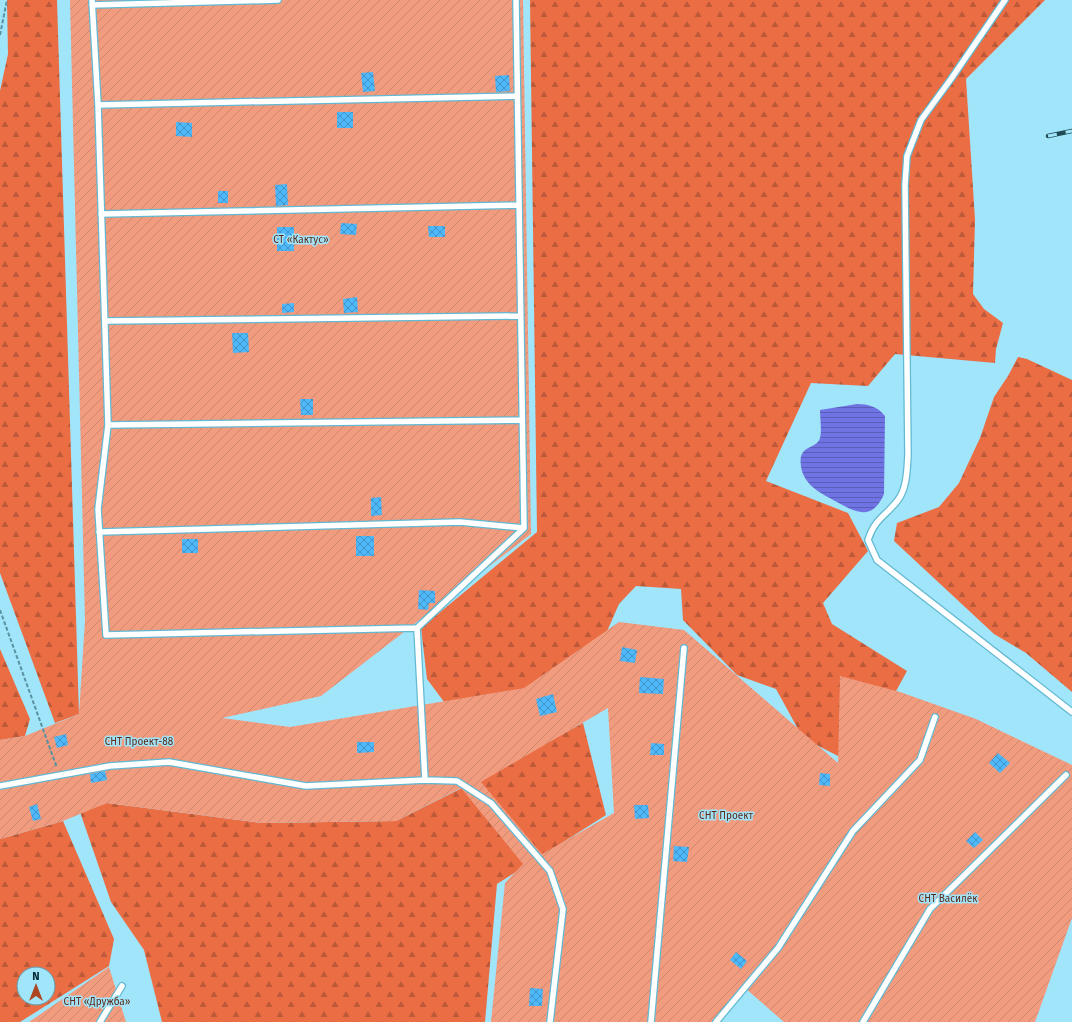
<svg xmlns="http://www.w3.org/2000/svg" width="1072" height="1022" font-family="'Fira Sans',sans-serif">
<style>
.forest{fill:url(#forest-firs);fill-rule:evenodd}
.garden{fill:url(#garden-furrows);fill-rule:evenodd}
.water{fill:url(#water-rules)}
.building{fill:url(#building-cross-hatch)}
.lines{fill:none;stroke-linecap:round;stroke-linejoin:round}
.lane-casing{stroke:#61b9d2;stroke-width:8}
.path{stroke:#5b92a1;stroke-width:2;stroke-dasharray:4 2;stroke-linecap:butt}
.lane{stroke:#fff;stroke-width:5.5}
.rail-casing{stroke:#1f4b56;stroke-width:4.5}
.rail{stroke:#a1e5fa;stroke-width:3;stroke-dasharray:9;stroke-linecap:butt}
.labels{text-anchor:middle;stroke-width:3;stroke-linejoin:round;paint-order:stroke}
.park-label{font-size:10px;fill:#5b2919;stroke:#a1e5fa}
</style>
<defs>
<pattern id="forest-firs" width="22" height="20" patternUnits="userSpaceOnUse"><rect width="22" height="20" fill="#eb6d43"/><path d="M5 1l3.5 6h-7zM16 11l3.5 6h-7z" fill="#bc5938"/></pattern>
<pattern id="garden-furrows" width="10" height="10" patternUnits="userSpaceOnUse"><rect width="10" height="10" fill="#f19b7f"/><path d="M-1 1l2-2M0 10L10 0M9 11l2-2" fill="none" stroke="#cd856e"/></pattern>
<pattern id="water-rules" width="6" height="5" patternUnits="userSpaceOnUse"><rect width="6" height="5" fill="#6f73e3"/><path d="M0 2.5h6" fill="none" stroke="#595eb8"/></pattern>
<pattern id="building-cross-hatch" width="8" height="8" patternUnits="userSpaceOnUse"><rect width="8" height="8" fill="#4fb8f8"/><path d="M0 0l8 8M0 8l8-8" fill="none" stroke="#3f95c9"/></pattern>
</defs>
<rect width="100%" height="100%" fill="#a1e5fa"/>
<path class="forest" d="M7,0H57L79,714L55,723L0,573V91L8,54Z
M530,0H1045L966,79L975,220L973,294L984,309L1003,323L996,349L995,363L895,354L868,386L811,383L766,481L848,513L868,551L823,603L832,624L907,671L895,693L840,757L803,738L776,689L737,675L683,620L681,589L636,586L619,604L594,661L524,702L453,714L427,679L421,628L537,532Z
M1018,357L1027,359L1072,380V692L1026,653L994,634L894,541L897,523L939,507L959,483L980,438L994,397L1008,376Z
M0,649L30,719L25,736L0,740Z
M583,723L606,815L497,884L485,1022H162L144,950L111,902L80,812L107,803L261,823L396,821L460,789Z
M63,821L114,939L109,966L20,1022H0V839ZM24,974H48V998H24Z"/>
<path class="garden" d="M70,0H523L531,534L321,696L222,718L290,727L524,688L619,622L684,630L838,763L840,676L900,692L976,719L1072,765V918L1035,1022H784L745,988L721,1022H491L505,883L523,864L461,788L396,821L261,823L107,803L63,821L0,839V740L25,736L79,714L85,621ZM608,708L614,813L542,854L481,782Z
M109,967L126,1022H29Z"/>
<path class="water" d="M857,404C869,404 878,407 885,416L884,494C872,522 855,512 835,501C821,493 807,487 802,471C795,443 816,451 820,438C822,430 820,418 820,410Z"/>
<path class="building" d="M373,72L375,91L363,92L361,73Z
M509,75L510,91L496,92L495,76Z
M337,112H353V128H337Z
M176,122L192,123V137L176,136Z
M287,184L288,205L276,206L275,185Z
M218,191H228V203H218Z
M341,223L357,224L356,235L340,234Z
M428,226H445V237H429Z
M277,227H294V251H277Z
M357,297L358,312L344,313L343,299Z
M294,303V312L282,313V304Z
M232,333H248L249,352L233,353Z
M300,399H313V415H301Z
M381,497L382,515L371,516V498Z
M356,536H374V556H356Z
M182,539H198V553H182Z
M419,590L435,591V603H429L428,610L418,609Z
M622,647L637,650L635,663L620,661Z
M640,677L664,679L663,694L639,693Z
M553,694L557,712L540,716L536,699Z
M66,734L68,745L57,748L54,737Z
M357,742H374V752L357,753Z
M651,743L664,744V755H650Z
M998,753L1010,763L1000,773L989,763Z
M105,771L107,780L91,783L90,774Z
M820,773L830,774V786L819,785Z
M37,804L41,819L33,821L29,807Z
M634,805H648L649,818L635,819Z
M975,832L983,840L974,848L966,841Z
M674,846L689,847L687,862L673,861Z
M736,952L747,961L741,969L730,960Z
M530,988L543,989L542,1006H529Z"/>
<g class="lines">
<defs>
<path id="lane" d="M92,0L98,105L108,425L98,509L106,635L417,628L524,528L516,0
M1005,0L951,79L921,120L907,156L905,185L908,455C907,470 907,488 898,500C885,517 875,518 868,540L877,560L1072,712
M92,5L278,0
M98,105L517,96
M101,214L519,205
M105,321L520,316
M108,425L522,420
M99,532L460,522L524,528
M417,628L425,780
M0,786L110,766L169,762L306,786L425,780L457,781L491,803L550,871L563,909L550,1022
M100,1022L122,986
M651,1022L684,648
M716,1022L778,948L853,831L920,760L935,717
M863,1022L930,909L1066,775"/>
</defs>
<use href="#lane" class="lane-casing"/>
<path class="path" d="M0,35L7,0
M0,610L57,768"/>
<use href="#lane" class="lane"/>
<defs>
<path id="rail" d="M1048,136L1072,131"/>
</defs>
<use href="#rail" class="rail-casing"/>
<use href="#rail" class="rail"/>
</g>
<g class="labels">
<g class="park-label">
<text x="301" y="243">СТ «Кактус»</text>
<text x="139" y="745">СНТ Проект-88</text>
<text x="726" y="819">СНТ Проект</text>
<text x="948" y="902">СНТ Василёк</text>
<text x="97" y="1005">СНТ «Дружба»</text>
</g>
</g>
<g transform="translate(36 986)"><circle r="19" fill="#a1e5fa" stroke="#6199a9"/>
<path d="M0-3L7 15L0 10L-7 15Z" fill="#ac4521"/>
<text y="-6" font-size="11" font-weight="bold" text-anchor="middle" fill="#00262f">N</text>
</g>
</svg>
